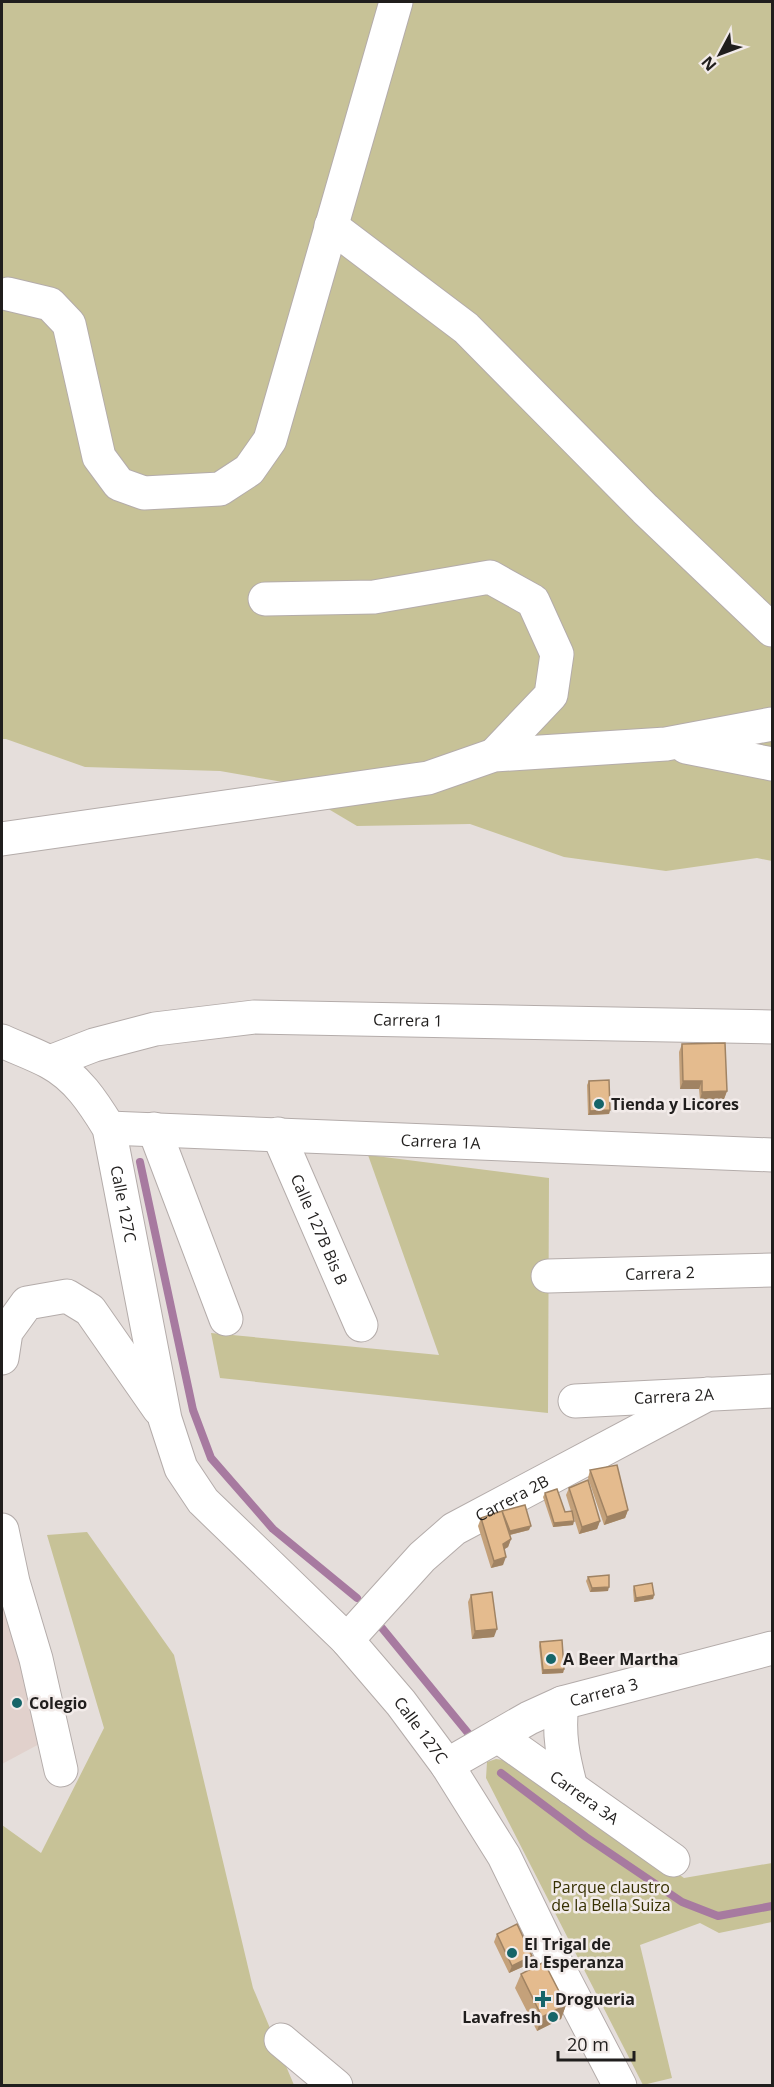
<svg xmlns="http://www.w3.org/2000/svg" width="774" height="2087" font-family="'Open Sans',sans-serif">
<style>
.built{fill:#e1d1cc}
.green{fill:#c7c297}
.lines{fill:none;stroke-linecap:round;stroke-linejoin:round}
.stream{stroke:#a77aa0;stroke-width:8}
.minor-casing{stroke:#b4acaa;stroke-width:35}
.minor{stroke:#fff;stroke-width:33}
.wall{fill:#c4a17a}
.shaded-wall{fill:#a08363}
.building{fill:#e4bb8e;stroke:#a08363;stroke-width:1.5}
.poi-dot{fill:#166569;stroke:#f2ebe9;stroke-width:2}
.labels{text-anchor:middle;stroke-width:5;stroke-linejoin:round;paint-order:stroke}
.street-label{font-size:16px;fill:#201e1d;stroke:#f2ebe9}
.poi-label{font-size:16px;font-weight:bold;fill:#201e1d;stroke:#f2ebe9;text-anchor:start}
.park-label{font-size:16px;fill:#363000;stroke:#f2ebe9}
</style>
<rect width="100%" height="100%" fill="#e5dedb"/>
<path class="built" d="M2,1602L43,1742L2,1764Z"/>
<path class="green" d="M2,2H772V861L757,858L666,871L564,857L470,824L357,826L283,782L220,771L85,767L6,739H2Z
M368,1155L549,1178L548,1413L220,1378L211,1333L439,1355Z
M87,1532L174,1655L253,1988L294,2085H2V1825L41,1853L104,1728L47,1535Z
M496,1759L510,1761L535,1774L684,1878L772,1863V1922L719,1933L700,1923L640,1945L672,2078L643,2085L486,1778L487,1762Z"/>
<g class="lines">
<path class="stream" d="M140,1162L193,1410L211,1458L273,1529L357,1598
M382,1628L468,1733
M501,1773L586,1837L682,1902L718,1916L772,1906"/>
<defs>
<g id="minor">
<path d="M331,226L466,328L645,509L772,630"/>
<path d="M8,294L50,304L69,324L99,457L119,484L144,493L220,489L249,470L270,440L396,2"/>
<path d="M265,599L374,597L490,577L533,601L557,654L551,695L494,755"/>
<path d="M686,747L772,764"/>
<path d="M2,839L428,778L494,755L666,744L772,724"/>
<path id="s1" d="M2,1041C17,1048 34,1054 49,1062C77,1077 93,1102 109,1128L165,1419L181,1468L203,1501L347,1640L401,1703L447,1765L504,1856L559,1969L620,2086"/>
<path id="s2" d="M50,1062L94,1045L155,1029L254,1017L772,1027"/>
<path id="s3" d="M109,1128L772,1155"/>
<path d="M154,1129L226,1319"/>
<path id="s4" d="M278,1134L361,1325"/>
<path id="s5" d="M548,1276L772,1270"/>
<path d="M2,1358L6,1332L27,1303L67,1296L90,1310L159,1409"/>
<path id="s6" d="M575,1401L772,1391"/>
<path d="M2,1530L13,1582L36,1659L61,1770"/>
<path id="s7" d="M347,1640L422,1557L454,1529L708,1394"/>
<path d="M562,1703C558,1735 563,1757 571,1788"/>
<path id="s8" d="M498,1736L673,1860"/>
<path id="s9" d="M447,1765L529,1718L562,1703L772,1648"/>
<path d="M281,2040L336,2086"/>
</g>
</defs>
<use href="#minor" class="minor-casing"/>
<use href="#minor" class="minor"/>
</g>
<path class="wall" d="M682,1044L727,1091L724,1099L700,1100L699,1089H680L679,1052Z
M589,1081L610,1110L609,1114L588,1115L587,1085Z
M590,1470L628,1510L625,1518L604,1525L588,1478Z
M569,1488L600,1521L597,1529L579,1534L574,1518L573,1525L553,1527L543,1497L545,1493L565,1512L571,1511L566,1495Z
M502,1511L529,1530L510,1535L511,1539L508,1547L504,1549L503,1565L491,1568L478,1526L481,1518Z
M588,1577L608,1591L590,1592L586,1581Z
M634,1586L654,1595L653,1599L634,1602L633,1590Z
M471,1595L494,1637L472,1639L468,1602Z
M540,1642L564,1669L563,1673L542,1674L539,1646Z
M497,1934L529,1964L509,1973L494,1942Z
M521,1974L566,2005L561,2019L537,2031L515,1988Z"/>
<path class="shaded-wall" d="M683,1081H702L699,1089H680Z
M727,1091L724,1099L700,1100L702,1092Z
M610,1110L609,1114L588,1115L590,1111Z
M628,1510L625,1518L604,1525L607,1517Z
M574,1521L573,1525L553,1527L554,1523Z
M600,1521L597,1529L579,1534L582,1527Z
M531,1526L529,1530L509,1535L510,1531Z
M511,1539L508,1547L500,1552L503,1544Z
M506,1557L503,1565L491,1568L494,1561Z
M609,1587L608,1591L590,1592L592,1588Z
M654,1595L653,1599L634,1602L636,1598Z
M497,1629L494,1637L472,1639L475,1631Z
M564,1669L563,1673L542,1674L543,1670Z
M532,1956L529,1964L509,1973L512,1966Z
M566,2005L561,2019L537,2031L542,2017Z"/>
<path class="building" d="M725,1043L727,1091L702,1092V1081H683L682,1044Z
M609,1080L610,1110L590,1111L589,1081Z
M617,1465L628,1510L607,1517L590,1470Z
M588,1480L600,1521L582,1527L569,1488Z
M557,1489L565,1512L572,1511L574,1521L554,1523L545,1493Z
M525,1505L531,1526L510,1531L502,1511Z
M502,1511L511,1539L503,1544L506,1557L494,1561L481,1518Z
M609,1575V1587L592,1588L588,1577Z
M652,1583L654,1595L636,1598L634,1586Z
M492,1592L497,1629L475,1631L471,1595Z
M562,1640L564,1669L543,1670L540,1642Z
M517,1924L532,1956L512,1966L497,1934Z
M544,1962L566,2005L542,2017L521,1974Z"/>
<g class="poi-dot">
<circle cx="599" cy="1104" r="6"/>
<circle cx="551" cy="1659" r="6"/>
<circle cx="17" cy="1703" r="6"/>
<circle cx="512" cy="1953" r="6"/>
<path d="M540 1990h6v6h6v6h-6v6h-6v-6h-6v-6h6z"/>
<circle cx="553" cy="2017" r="6"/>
</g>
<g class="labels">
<g class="street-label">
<text dy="6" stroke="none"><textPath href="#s2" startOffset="364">Carrera 1</textPath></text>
<text dy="6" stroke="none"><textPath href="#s3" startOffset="332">Carrera 1A</textPath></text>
<text dy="6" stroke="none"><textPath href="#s1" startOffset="219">Calle 127C</textPath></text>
<text dy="6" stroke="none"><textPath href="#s4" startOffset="104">Calle 127B Bis B</textPath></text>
<text dy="6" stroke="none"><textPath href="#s5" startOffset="112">Carrera 2</textPath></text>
<text dy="6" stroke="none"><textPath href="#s6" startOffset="99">Carrera 2A</textPath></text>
<text dy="6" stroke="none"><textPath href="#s7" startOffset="220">Carrera 2B</textPath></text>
<text dy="6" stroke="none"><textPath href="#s9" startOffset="174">Carrera 3</textPath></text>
<text dy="6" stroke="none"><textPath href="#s1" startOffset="846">Calle 127C</textPath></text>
<text dy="6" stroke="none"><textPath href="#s8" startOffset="106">Carrera 3A</textPath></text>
</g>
<g class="poi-label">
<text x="611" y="1110">Tienda y Licores</text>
<text x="563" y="1665">A Beer Martha</text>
<text x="29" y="1709">Colegio</text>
<text x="524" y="1950">El Trigal de<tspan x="524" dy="18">la Esperanza</tspan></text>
<text x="555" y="2005">Drogueria</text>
<text x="541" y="2023" text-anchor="end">Lavafresh</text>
</g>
<g class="park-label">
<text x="611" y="1893">Parque claustro<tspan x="611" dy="18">de la Bella Suiza</tspan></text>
</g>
</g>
<rect width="774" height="2087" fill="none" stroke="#201e1d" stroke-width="6"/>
<g transform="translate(720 54) rotate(229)" stroke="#f2ebe9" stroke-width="4.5" paint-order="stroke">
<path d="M0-4.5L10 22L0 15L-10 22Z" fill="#201e1d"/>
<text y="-9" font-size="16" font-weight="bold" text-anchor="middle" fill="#201e1d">N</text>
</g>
<path d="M558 2051v9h76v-9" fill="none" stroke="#201e1d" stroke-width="3"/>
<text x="567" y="2051" font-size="18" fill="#201e1d" stroke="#f2ebe9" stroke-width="4.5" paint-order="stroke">20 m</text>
</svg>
